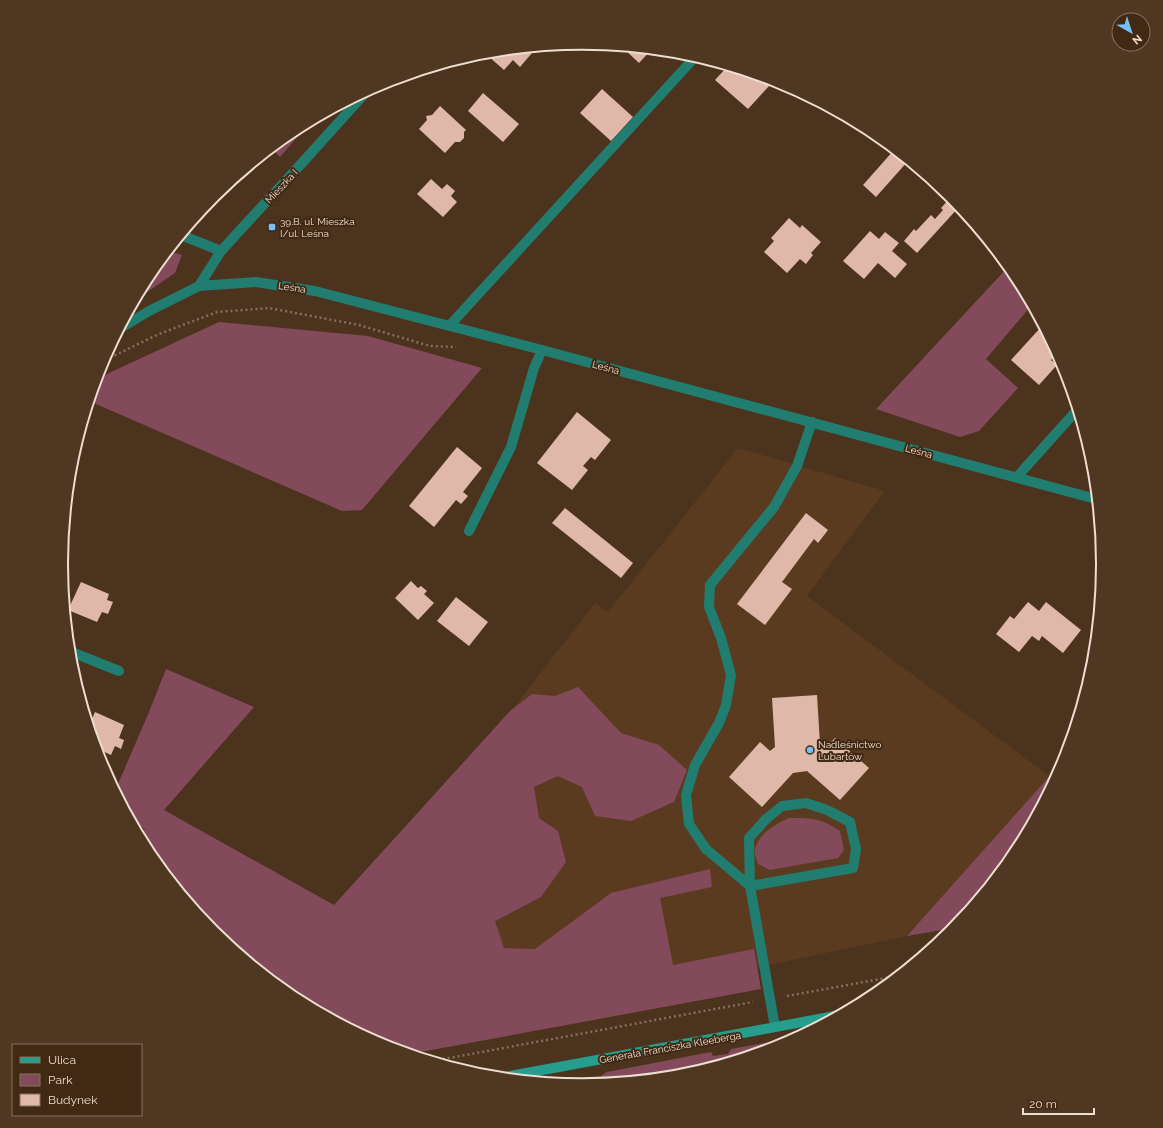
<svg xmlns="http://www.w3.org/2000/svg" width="1163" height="1128" font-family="Raleway,sans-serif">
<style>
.built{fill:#5a3b1f}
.green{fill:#834a5b}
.building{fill:#dfb8a9}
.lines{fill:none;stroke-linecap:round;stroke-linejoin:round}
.path{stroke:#856f5d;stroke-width:2.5;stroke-dasharray:2 3;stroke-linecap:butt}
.service{stroke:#217d70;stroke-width:10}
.minor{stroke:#217d70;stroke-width:10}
.secondary{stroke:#269e8d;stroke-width:10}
.poi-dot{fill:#74c0f6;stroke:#412913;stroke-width:1.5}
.labels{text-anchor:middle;stroke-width:4;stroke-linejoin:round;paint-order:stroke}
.street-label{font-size:10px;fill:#eeded1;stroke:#412913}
.poi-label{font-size:10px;fill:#eeded1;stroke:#412913;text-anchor:start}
.rim{fill:none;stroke:#eeded1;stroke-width:2}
</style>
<rect width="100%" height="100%" fill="#4c331d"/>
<path class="built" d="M738,448L885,491L807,596L1049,776L1063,761V764L1015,854L953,928L907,936L764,966L450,1020L510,711L514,707L595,603L608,612Z
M132,822L146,829L139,836Z"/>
<path class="green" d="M313,119L280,157L271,148L292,131Z
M168,251L182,255L175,273L134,301L148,274Z
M1008,267L1015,275L1031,306L986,359L1018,388L979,431L960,437L876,409Z
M219,322L368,336L482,368L362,510L342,511L89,401L96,379Z
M166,669L254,707L164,810L334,905L510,711L532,694L555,696L578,687L621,733L659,745L687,770L674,802L631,821L595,816L582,787L558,776L534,787L539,818L558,831L566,862L541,897L495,921L504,948L535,949L611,893L710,869L712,887L660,898L673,965L754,949L761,989L410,1054L382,1045L292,997L213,932L148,853L139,836L145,829L132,822L115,791L149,712Z
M1063,761L1015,854L953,928L907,936Z
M789,818C813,818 820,818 840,831L844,850L838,858L770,870L758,864C757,861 756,858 755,855C753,837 775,824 789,818Z
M797,1037L781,1045L683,1075L597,1083L602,1075L607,1072L711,1052L713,1056L728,1054L731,1049Z"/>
<path class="building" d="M537,47L520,67L513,60L504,70L487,55L489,52Z
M622,47H625L651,50L639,63Z
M728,66L757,75L769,86L748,109L715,80Z
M602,89L633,117L611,141L580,113Z
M797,91L807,97L805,99Z
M483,93L519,124L503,142L468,111Z
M440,106L466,130L464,132V138L460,142H455L445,153L419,129L427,120L426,116L432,115Z
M894,150L908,161L876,197L863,185Z
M431,179L442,189L447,184L455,191L451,196L457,202L443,217L417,194Z
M951,197L959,207L917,253L904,241L914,229L916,231L931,215L935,219L943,210L941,208Z
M789,218L800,228L802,225L821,242L811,253L813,255L806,264L800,259L787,273L764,252L774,241L771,238Z
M870,231L879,239L885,232L899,243L892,251L907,264L895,278L878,263L864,279L843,261Z
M1042,326L1057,354L1051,360L1057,365L1039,385L1011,360Z
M577,412L611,440L595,460L591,457L583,466L588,470L572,490L537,463Z
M457,447L482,468L463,492L468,496L461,504L456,500L434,527L409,506Z
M565,508L633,563L621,578L552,523Z
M806,513L828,530L818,543L814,539L782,582L792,589L765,625L737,604Z
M411,581L418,588L421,586L427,591L424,594L434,603L418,620L395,598Z
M81,582L109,594L107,600L113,602L108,614L102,612L97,622L68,610Z
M456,597L488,622L469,646L437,621Z
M1028,602L1039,611L1046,602L1081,630L1063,653L1042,636L1039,641L1032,636L1019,652L996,634L1010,616L1014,619Z
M817,695L820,744L825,748L835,738L869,768L840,800L807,771L793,773L762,807L729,777L760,742L770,751L775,747L772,698Z
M95,712L124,725L119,738L124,740L121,749L115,746L111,755L96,748L89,726Z"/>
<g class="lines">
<path class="path" d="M101,362L159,334L217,312L269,308L359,325L430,346L456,347
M787,996L897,976
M433,1061L753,1002"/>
<path class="service" d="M1017,477L1077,410
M469,531L511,447L534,368L542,350
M806,803L827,810L850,822L856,849L853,868L750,886L749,838L765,820L782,806Z
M775,1027L750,886L706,849L689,824L686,795L695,765L719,723L726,705L731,675L721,638L709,607L710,585L774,507L797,466L812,422"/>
<path class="minor" d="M181,235L221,251
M199,286L221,251L302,163L368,90
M450,325L695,57
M119,329L149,311L199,286L256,282L315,291L542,350L1096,499
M69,651L119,671"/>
<path class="secondary" d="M505,1077L835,1016"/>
</g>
<g class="poi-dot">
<rect x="268" y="223" width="8" height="8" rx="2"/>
<circle cx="810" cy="750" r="4"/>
</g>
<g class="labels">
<g class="street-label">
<text transform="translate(281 186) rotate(-47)" y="4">Mieszka I</text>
<text transform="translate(292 287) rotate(9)" y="4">Leśna</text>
<text transform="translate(606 367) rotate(15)" y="4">Leśna</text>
<text transform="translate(919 451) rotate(15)" y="4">Leśna</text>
<text transform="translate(670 1047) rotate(-10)" y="4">Generała Franciszka Kleeberga</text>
</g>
<g class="poi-label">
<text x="280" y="225">39.B. ul. Mieszka<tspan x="280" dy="12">I/ul. Leśna</tspan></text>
<text x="818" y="748">Nadleśnictwo<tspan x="818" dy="12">Lubartów</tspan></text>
</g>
</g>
<path d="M0 0H1163V1128H0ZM68 564a514 514 0 1 1 1028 0a514 514 0 1 1-1028 0Z" fill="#4f3722" fill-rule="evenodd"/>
<path class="rim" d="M68 564a514 514 0 1 1 1028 0a514 514 0 1 1-1028 0Z"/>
<rect x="12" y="1044" width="130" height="72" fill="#412913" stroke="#86715f"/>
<rect x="20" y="1057" width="20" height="6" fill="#269e8d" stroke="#86715f"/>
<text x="48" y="1064" font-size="12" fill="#eeded1">Ulica</text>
<rect x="20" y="1074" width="20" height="12" fill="#834a5b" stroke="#86715f"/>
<text x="48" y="1084" font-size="12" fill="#eeded1">Park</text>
<rect x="20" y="1094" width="20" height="12" fill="#dfb8a9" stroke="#86715f"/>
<text x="48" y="1104" font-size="12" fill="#eeded1">Budynek</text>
<g transform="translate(1131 32) rotate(141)"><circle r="19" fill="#412913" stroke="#86715f"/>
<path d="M0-3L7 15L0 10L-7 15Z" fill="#74c0f6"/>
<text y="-6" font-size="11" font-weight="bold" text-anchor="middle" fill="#eeded1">N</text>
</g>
<path d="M1023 1108v6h71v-6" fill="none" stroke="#eeded1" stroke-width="2"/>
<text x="1029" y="1108" font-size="12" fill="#eeded1" stroke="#412913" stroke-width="3" paint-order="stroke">20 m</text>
</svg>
